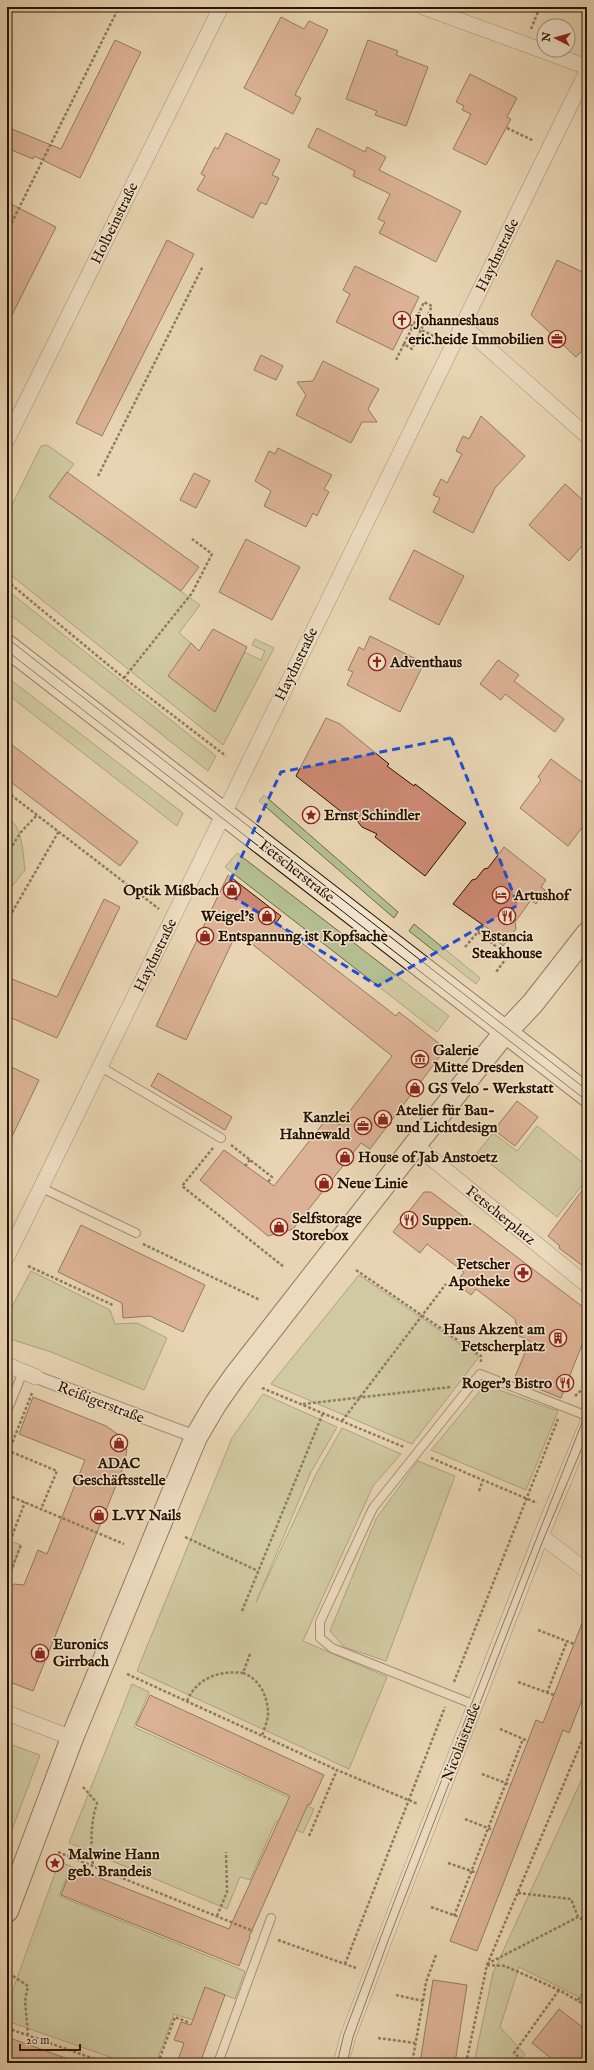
<svg xmlns="http://www.w3.org/2000/svg" width="594" height="2070" font-family="'IM FELL English',serif">
<style>
.green{fill:#b3bd8f;stroke:#6d6848}
.building{fill:#cc8972;stroke:#271300}
.lines{fill:none;stroke-linecap:round;stroke-linejoin:round}
.service-casing{stroke:#57432c;stroke-width:10}
.pedestrian-casing{stroke:#57432c;stroke-width:14}
.minor-casing{stroke:#57432c;stroke-width:16}
.secondary-casing{stroke:#271300;stroke-width:24}
.path{stroke:#271300;stroke-width:2.5;stroke-dasharray:3 2;stroke-linecap:butt}
.service{stroke:#f0e3cd;stroke-width:8}
.pedestrian{stroke:#f0e3cd;stroke-width:12}
.minor{stroke:#f0e3cd;stroke-width:15}
.secondary{stroke:#f0e3cd;stroke-width:22}
.tram{stroke:#271300;stroke-width:1}
.marked{fill:none;stroke:#1d4ed8;stroke-width:3;stroke-dasharray:8 5;stroke-linejoin:round}
.labels{text-anchor:middle;stroke-width:3;stroke-linejoin:round;paint-order:stroke}
.street-label{font-size:15px;fill:#271300;stroke:#f0e3cd}
.poi-label{font-size:15px;font-weight:bold;fill:#271300;stroke:#f0e3cd;text-anchor:start}
</style>
<rect width="100%" height="100%" fill="#e8d4b2"/>
<filter id="stains"><feTurbulence type="fractalNoise" baseFrequency=".005" numOctaves="4"/><feColorMatrix values="0 0 0 0 .2 0 0 0 0 .09 0 0 0 0 .02 0 0 0 .5 -.17"/></filter>
<radialGradient id="worn" r=".72"><stop offset=".6" stop-color="#630" stop-opacity="0"/><stop offset="1" stop-color="#630" stop-opacity=".3"/></radialGradient>
<path class="green" d="M47,445L74,464L49,497L200,605L179,633L191,643L215,712L244,652L261,660L265,651L252,645L255,639L274,648L223,745L7,572V515L41,446Z
M7,590L216,756L208,771L7,612Z
M7,677L183,813L177,826L7,694Z
M264,795L398,912L394,918L259,801Z
M7,819C23,822 23,857 25,870L13,885L7,886Z
M237,853L449,1016L437,1032L225,867Z
M414,924L480,978L476,984L409,931Z
M537,1126L587,1166V1179L557,1217L477,1153L493,1133L517,1151Z
M31,1271L110,1310L115,1324L137,1323L167,1338L144,1390L51,1352L7,1338V1316Z
M359,1275L479,1357L412,1444L271,1384Z
M485,1385L558,1411L526,1490L431,1450Z
M263,1394L337,1427L311,1472L256,1602L315,1476L342,1428L401,1454L373,1486L303,1641L387,1677L349,1769L137,1671L232,1438Z
M418,1461L455,1476L386,1661L344,1647L330,1631L376,1519Z
M7,1540L21,1545L9,1578H7Z
M132,1684L149,1692L134,1727L314,1809L303,1833L276,1821L250,1880L240,1877L227,1909L69,1843Z
M7,1743L40,1755L7,1843Z
M587,1768V2001L519,1967L500,2027L525,2054L518,2063H474L493,1973Z
M59,1862L71,1866L59,1896L245,1971L235,1999L205,1987L193,2020L174,2014L156,2063H127L7,2021V2006Z"/>
<path class="building" d="M281,17L304,29L309,21L328,30L295,95L301,98L293,114L244,88Z
M115,40L141,52L80,178L34,156L33,159L7,148V127L61,149Z
M368,40L398,51L396,55L428,67L406,126L375,115L377,111L346,99Z
M470,74L517,98L507,117L511,119L486,165L453,149L471,114L462,110L464,106L456,102Z
M317,128L365,152L367,147L386,157L379,170L461,211L436,262L379,233L385,222L378,219L390,194L353,176L355,171L308,147Z
M226,133L280,160L272,175L279,178L266,205L261,202L253,218L197,190L205,176L201,174L205,166L215,147L218,149Z
M7,202L56,227L7,325Z
M167,240L194,254L102,436L76,423Z
M557,260L587,274V346L576,357L531,315Z
M355,266L419,297L393,350L336,322L350,294L343,290Z
M261,355L283,366L276,380L254,370Z
M323,361L379,389L368,409L377,422H362L351,443L296,415L306,395L297,382L313,381Z
M481,416L525,456L495,488L473,533L433,512L440,498L433,495L441,479L447,483L462,454L456,451L463,436L469,439Z
M278,448L332,475L324,489L329,492L323,503L317,516L313,513L306,527L264,506L271,491L255,481L269,451L275,454Z
M67,472L199,567L181,591L49,497Z
M194,473L210,481L196,508L180,500Z
M565,484L587,504V540L569,561L529,525Z
M246,539L300,567L272,620L219,592Z
M414,550L464,576L439,625L389,599Z
M213,629L247,647L215,712L168,676L191,643L199,651Z
M370,636L424,663L400,712L347,685L353,672L348,670L359,647L364,650Z
M498,660L519,675L514,681L564,719L555,732L505,694L501,700L480,684Z
M326,718L340,724L389,764L387,766L414,786L415,784L466,823L425,876L375,837L377,834L362,827L351,813L348,817L296,776Z
M7,741L138,842L120,866L7,779Z
M551,759L587,786V821L568,846L520,808L541,780L538,777Z
M504,847L546,880L541,887L545,890L536,904L531,900L515,922L516,929L503,946L492,936L493,932L453,904L472,880L476,879L484,869L488,868Z
M228,875L281,916L276,923L396,1016L399,1012L441,1045V1055L370,1149L361,1143L293,1229L268,1236L200,1180L224,1150L274,1186L328,1117L339,1125L392,1056L237,932L186,1040L156,1026Z
M104,899L120,907L57,1038L7,1016V977L57,997Z
M7,1065L39,1080L7,1147Z
M158,1073L232,1117L225,1130L151,1086Z
M517,1101L538,1117L515,1146L494,1130Z
M587,1184V1269L559,1248L560,1246L548,1236Z
M424,1192H431L587,1310V1332L561,1398L514,1379L530,1341L519,1336L515,1319L476,1289L471,1295L456,1283L464,1272L427,1244L420,1253L393,1232Z
M81,1225L205,1285L183,1332L150,1316L123,1318L122,1303L58,1272Z
M33,1397L106,1426L119,1435L127,1450L123,1468L33,1691L7,1681V1592L14,1584L24,1585L38,1550L47,1554L85,1460L19,1434Z
M586,1613L587,1687L569,1733L563,1730L477,1951L450,1941L536,1720L543,1723Z
M150,1695L324,1775L310,1805L308,1804L249,1937H250L239,1966L61,1895L72,1867L229,1929L290,1796L136,1725Z
M433,1980L467,1985L455,2063H420Z
M205,1987L225,1995L200,2063H177L184,2043L174,2040L181,2022L191,2025Z
M559,2009L587,2031V2063H557L532,2043Z
M7,2037L74,2061L73,2063H7Z"/>
<g class="lines">
<defs>
<path id="service" d="M101,1067L221,1138
M42,1188L136,1233
M7,1411L23,1372
M475,1705L332,1648L320,1638V1622L373,1508L480,1374L587,1416
M218,2063L271,1918"/>
<path id="pedestrian" d="M36,1377L196,1437"/>
<path id="minor" d="M423,7L587,67
M462,325L587,436
M7,440L221,7
M415,1145L587,1285
M7,1257L587,71
M7,1365L36,1377
M541,1536L587,1571
M7,1713L72,1738
M341,2063L348,2036L406,1883L541,1536L587,1424"/>
<path id="secondary" d="M7,646L587,1095
M7,1911L72,1738L181,1473L196,1437L216,1403L235,1376L415,1145L502,1036L533,1003L587,934"/>
</defs>
<use href="#service" class="service-casing"/>
<use href="#pedestrian" class="pedestrian-casing"/>
<use href="#minor" class="minor-casing"/>
<use href="#secondary" class="secondary-casing"/>
<path class="path" d="M531,29L540,7
M507,128L534,141
M7,232L119,7
M404,344L413,326L438,338
M396,360L404,344L412,349L432,306L424,302L413,326L406,323
M98,476L203,266
M7,581L124,678L226,756
M124,678L192,593L212,554L192,539
M7,792L159,909
M7,854L21,832L37,815
M7,921L59,831
M478,932L508,956L496,972
M465,947L484,925
M7,954L12,957
M231,1145L272,1177L268,1182
M213,1148L182,1186L284,1267
M245,1166L250,1160
M143,1244L260,1300
M28,1266L113,1305
M356,1270L481,1356V1362
M262,1388L404,1447
M32,1393L9,1451L57,1471L41,1509
M575,1396L587,1385
M303,1404L451,1387
M342,1421L446,1284
M431,1458L537,1503
M479,1491L483,1480
M12,1497L124,1544
M12,1536L25,1502
M185,1537L258,1571
M7,1581L21,1545
M242,1611L323,1413
M538,1630L574,1644
M250,1654L243,1673C260,1679 268,1697 268,1714C268,1721 264,1729 262,1736
M127,1674L337,1770
M454,1682L558,1419
M518,1682L554,1695
M547,1693L567,1641
M187,1701C197,1678 219,1670 243,1673
M500,1729L528,1741
M482,1774L511,1785
M83,1787L97,1803C90,1825 91,1843 93,1866
M465,1819L493,1830
M309,1836L337,1770L418,1804
M58,1852L253,1931
M448,1863L477,1873
M518,1893L571,1899L578,1917L587,1922
M431,1907L459,1917
M217,1916L227,1892L226,1852
M454,1916L523,1739
M278,1940L356,1968
M345,1964L445,1707
M487,1964L578,1917
M487,1965L505,1966L559,1990L587,2006
M13,1976L28,1986L25,2001L28,2035
M396,1995L423,2001L412,2063
M578,2000L587,1989
M423,2001L426,1982L436,1955
M7,2028L106,2063
M378,2038L415,2043
M158,2063L175,2017L190,2023
M466,2063L487,1965L587,1729
M526,2063L514,2053L559,1990"/>
<use href="#service" class="service"/>
<use href="#pedestrian" class="pedestrian"/>
<use href="#minor" class="minor"/>
<use href="#secondary" class="secondary"/>
<path class="tram" d="M7,638L587,1090
M7,651L587,1101
M337,2063L344,2034L402,1881L587,1410
M347,2063L353,2037L388,1941L544,1538L587,1436"/>
</g>
<path d="M0 0H594V2070H0ZM451,738L518,905L378,986L225,892L281,772Z" fill="#e8d4b2" fill-opacity=".55" fill-rule="evenodd"/>
<path class="marked" d="M451,738L518,905L378,986L225,892L281,772Z"/>
<defs>
<symbol id="church-ring" viewBox="-11 -11 22 22"><circle r="9.5" fill="#f0e3cd" stroke="#8f2418" stroke-width="1.5"/><path d="M-1.2-6h2.4v3.5h3.3v2.4h-3.3V6h-2.4V-.1h-3.3v-2.4h3.3Z" fill="#8f2418"/></symbol>
<symbol id="office-ring" viewBox="-11 -11 22 22"><circle r="9.5" fill="#f0e3cd" stroke="#8f2418" stroke-width="1.5"/><path d="M-6-3h4V-5.5h4V-3h4V5H-6ZM-1-4.5V-3h2v-1.5ZM-6 0V1H6V0Z" fill="#8f2418"/></symbol>
<symbol id="sight-ring" viewBox="-11 -11 22 22"><circle r="9.5" fill="#f0e3cd" stroke="#8f2418" stroke-width="1.5"/><path d="M0-6L1.8-2.2L6-1.7L2.9 1.2L3.7 5.4L0 3.3L-3.7 5.4L-2.9 1.2L-6-1.7L-1.8-2.2Z" fill="#8f2418"/></symbol>
<symbol id="shop-ring" viewBox="-11 -11 22 22"><circle r="9.5" fill="#f0e3cd" stroke="#8f2418" stroke-width="1.5"/><path d="M-5-2.5h2.3a2.7 3.5 0 0 1 5.4 0H5L5.5 6h-11ZM-1.5-2.5h3a1.5 2.3 0 0 0-3 0Z" fill="#8f2418"/></symbol>
<symbol id="hotel-ring" viewBox="-11 -11 22 22"><circle r="9.5" fill="#f0e3cd" stroke="#8f2418" stroke-width="1.5"/><path d="M-6-4.5h1.5V1H6V5H4.5V3h-9V5H-6ZM-4 0a1.8 1.8 0 1 1 3.6 0ZM.5 0V-2.5h3Q6-2.5 6 0Z" fill="#8f2418"/></symbol>
<symbol id="restaurant-ring" viewBox="-11 -11 22 22"><circle r="9.5" fill="#f0e3cd" stroke="#8f2418" stroke-width="1.5"/><path d="M-5-6h1v4h1v-4h1v4h1v-4h1v5L-1.5 .5V6h-2V.5L-5-1ZM5-6V6H3V1.5H1.5Q1.5-4 5-6Z" fill="#8f2418"/></symbol>
<symbol id="museum-ring" viewBox="-11 -11 22 22"><circle r="9.5" fill="#f0e3cd" stroke="#8f2418" stroke-width="1.5"/><path d="M0-6L6-3V-2H-6V-3ZM-5-1h2V3h-2ZM-1-1h2V3h-2ZM3-1h2V3H3ZM-6 4H6V6H-6Z" fill="#8f2418"/></symbol>
<symbol id="pharmacy-ring" viewBox="-11 -11 22 22"><circle r="9.5" fill="#f0e3cd" stroke="#8f2418" stroke-width="1.5"/><path d="M-2-6h4v4h4v4h-4v4h-4v-4h-4v-4h4Z" fill="#8f2418"/></symbol>
<symbol id="building-ring" viewBox="-11 -11 22 22"><circle r="9.5" fill="#f0e3cd" stroke="#8f2418" stroke-width="1.5"/><path d="M-4-6H4V6H1V3H-1V6H-4ZM-2.5-4.3h1.7v1.8h-1.7ZM.8-4.3h1.7v1.8H.8ZM-2.5-1h1.7V.8h-1.7ZM.8-1h1.7V.8H.8Z" fill="#8f2418"/></symbol>
</defs>
<g fill-rule="evenodd">
<use href="#church-ring" x="392" y="310" width="20" height="20"/>
<use href="#office-ring" x="547" y="329" width="20" height="20"/>
<use href="#church-ring" x="367" y="652" width="20" height="20"/>
<use href="#sight-ring" x="301" y="805" width="20" height="20"/>
<use href="#shop-ring" x="222" y="880" width="20" height="20"/>
<use href="#hotel-ring" x="491" y="885" width="20" height="20"/>
<use href="#shop-ring" x="257" y="906" width="20" height="20"/>
<use href="#restaurant-ring" x="497" y="906" width="20" height="20"/>
<use href="#shop-ring" x="195" y="926" width="20" height="20"/>
<use href="#museum-ring" x="410" y="1049" width="20" height="20"/>
<use href="#shop-ring" x="405" y="1078" width="20" height="20"/>
<use href="#shop-ring" x="373" y="1109" width="20" height="20"/>
<use href="#office-ring" x="353" y="1116" width="20" height="20"/>
<use href="#shop-ring" x="335" y="1147" width="20" height="20"/>
<use href="#shop-ring" x="314" y="1173" width="20" height="20"/>
<use href="#restaurant-ring" x="399" y="1210" width="20" height="20"/>
<use href="#shop-ring" x="269" y="1217" width="20" height="20"/>
<use href="#pharmacy-ring" x="513" y="1263" width="20" height="20"/>
<use href="#building-ring" x="548" y="1328" width="20" height="20"/>
<use href="#restaurant-ring" x="555" y="1373" width="20" height="20"/>
<use href="#shop-ring" x="109" y="1433" width="20" height="20"/>
<use href="#shop-ring" x="89" y="1505" width="20" height="20"/>
<use href="#shop-ring" x="30" y="1643" width="20" height="20"/>
<use href="#sight-ring" x="45" y="1853" width="20" height="20"/>
</g>
<g class="labels">
<g class="street-label">
<text transform="translate(114 223) rotate(-64)" y="5">Holbeinstraße</text>
<text transform="translate(497 255) rotate(-64)" y="5">Haydnstraße</text>
<text transform="translate(296 664) rotate(-64)" y="5">Haydnstraße</text>
<text transform="translate(297 871) rotate(38)" y="5">Fetscherstraße</text>
<text transform="translate(155 955) rotate(-64)" y="5">Haydnstraße</text>
<text transform="translate(501 1215) rotate(39)" y="5">Fetscherplatz</text>
<text transform="translate(101 1402) rotate(21)" y="5">Reißigerstraße</text>
<text transform="translate(461 1742) rotate(-69)" y="5">Nicolaistraße</text>
</g>
<g class="poi-label">
<text x="415" y="325">Johanneshaus</text>
<text x="544" y="344" text-anchor="end">eric.heide Immobilien</text>
<text x="390" y="667">Adventhaus</text>
<text x="324" y="820">Ernst Schindler</text>
<text x="219" y="895" text-anchor="end">Optik Mißbach</text>
<text x="514" y="900">Artushof</text>
<text x="254" y="921" text-anchor="end">Weigel's</text>
<text x="218" y="941">Entspannung ist Kopfsache</text>
<text x="507" y="941" text-anchor="middle">Estancia<tspan x="507" dy="17">Steakhouse</tspan></text>
<text x="433" y="1055">Galerie<tspan x="433" dy="17">Mitte Dresden</tspan></text>
<text x="428" y="1093">GS Velo - Werkstatt</text>
<text x="396" y="1115">Atelier für Bau-<tspan x="396" dy="17">und Lichtdesign</tspan></text>
<text x="350" y="1122" text-anchor="end">Kanzlei<tspan x="350" dy="17">Hahnewald</tspan></text>
<text x="358" y="1162">House of Jab Anstoetz</text>
<text x="337" y="1188">Neue Linie</text>
<text x="292" y="1223">Selfstorage<tspan x="292" dy="17">Storebox</tspan></text>
<text x="422" y="1225">Suppen.</text>
<text x="510" y="1269" text-anchor="end">Fetscher<tspan x="510" dy="17">Apotheke</tspan></text>
<text x="545" y="1334" text-anchor="end">Haus Akzent am<tspan x="545" dy="17">Fetscherplatz</tspan></text>
<text x="552" y="1388" text-anchor="end">Roger's Bistro</text>
<text x="119" y="1468" text-anchor="middle">ADAC<tspan x="119" dy="17">Geschäftsstelle</tspan></text>
<text x="112" y="1520">L.VY Nails</text>
<text x="53" y="1649">Euronics<tspan x="53" dy="17">Girrbach</tspan></text>
<text x="68" y="1859">Malwine Hann<tspan x="68" dy="17">geb. Brandeis</tspan></text>
</g>
</g>
<rect width="594" height="2070" fill="none" stroke="#e8d4b2" stroke-width="24"/>
<rect x="8" y="8" width="578" height="2054" fill="none" stroke="#271300" stroke-width="2"/>
<rect x="12" y="12" width="570" height="2046" fill="none" stroke="#271300"/>
<g transform="translate(556 38) rotate(276)"><circle r="19" fill="#f0e3cd" stroke="#a0907b"/>
<path d="M0-3L7 15L0 10L-7 15Z" fill="#8f2418"/>
<text y="-6" font-size="11" font-weight="bold" text-anchor="middle" fill="#271300">N</text>
</g>
<path d="M20 2044v6h60v-6" fill="none" stroke="#271300" stroke-width="2"/>
<text x="26" y="2044" font-size="12" fill="#271300" stroke="#f0e3cd" stroke-width="3" paint-order="stroke">20 m</text>
<rect width="100%" height="100%" filter="url(#stains)"/>
<rect width="100%" height="100%" fill="url(#worn)"/>
</svg>
